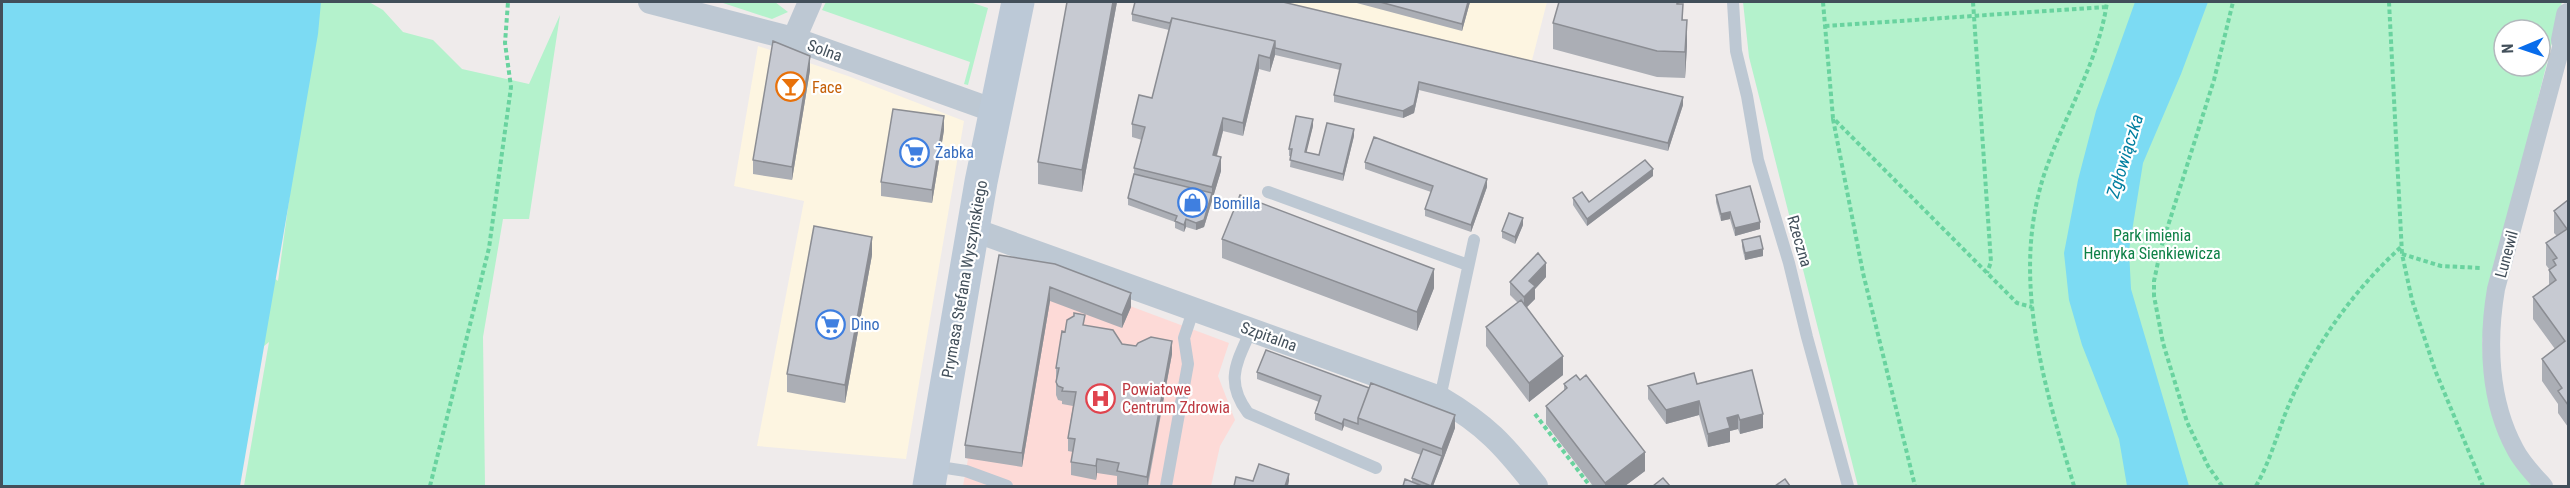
<svg xmlns="http://www.w3.org/2000/svg" width="2570" height="488" font-family="'Roboto Condensed',sans-serif">
<style>
.commercial{fill:#fdf5e1}
.medical{fill:#fddad7}
.green{fill:#b4f2cc;fill-rule:evenodd}
.water{fill:#7cdbf3}
.lines{fill:none;stroke-linecap:round;stroke-linejoin:round}
.path{stroke:#69d39f;stroke-width:4;stroke-dasharray:4.5 3;stroke-linecap:butt}
.service{stroke:#bdc8d3;stroke-width:12}
.pedestrian{stroke:#bdc8d3;stroke-width:18}
.minor{stroke:#bdc8d3;stroke-width:24}
.secondary{stroke:#bcc9d7;stroke-width:33}
.wall{fill:#abaeb5}
.shaded-wall{fill:#8b8d93}
.building{fill:#c7cad2;stroke:#8b8d93;stroke-width:1.5}
.labels{text-anchor:middle;stroke-width:4.5;stroke-linejoin:round;paint-order:stroke}
.street-label{font-size:16px;fill:#424f5a;stroke:#fff}
.food-label{font-size:16px;fill:#c56008;stroke:#fff;text-anchor:start}
.shop-label{font-size:16px;fill:#366cbe;stroke:#fff;text-anchor:start}
.park-label{font-size:16px;fill:#0e8147;stroke:#fff}
.health-label{font-size:16px;fill:#be3a42;stroke:#fff;text-anchor:start}
.water-label{font-size:18px;font-style:italic;fill:#027fa0;stroke:#fff}
</style>
<rect width="100%" height="100%" fill="#efebeb"/>
<path class="commercial" d="M1253,2H1547L1530,68Z
M758,46L848,76L964,121L906,459L757,446L804,201L734,186Z"/>
<path class="medical" d="M1055,278L1229,343L1218,376L1235,420L1220,446L1211,486H963L968,459L965,458Z"/>
<path class="green" d="M2,2H369L383,10L403,32L433,40L462,69L529,84L560,15L529,219H503L483,337L485,486H244L269,342L249,358L2,486ZM297,141L278,281L270,275Z
M720,2H775L788,12L772,19Z
M826,2H970L988,8L968,85L964,84L970,62L822,10Z
M1743,2H2562L2494,276L2482,341L2484,373L2534,486H1858L1749,57ZM2504,30H2540V66H2504Z"/>
<path class="water" d="M2,2H321L318,34L240,486H2Z
M2135,2H2208L2181,74L2143,163L2129,250L2131,289L2189,486H2127L2119,439L2082,345L2069,300L2064,253L2078,180L2096,111Z"/>
<g class="lines">
<path class="path" d="M1823,2L1833,118L2017,303L2032,307
M1973,2L1991,262L1987,273
M2389,2L2402,254L2412,300L2435,370L2483,486
M1825,26L2106,7
M1833,119L1863,273L1915,486
M2402,254L2441,266L2480,268
M1535,414L1590,486
M430,486L489,248L511,87L505,43L508,2
M2074,486C2044,384 2009,275 2046,169C2066,113 2099,60 2107,2
M2222,486L2208,466L2187,422L2163,343L2154,296V281L2161,248L2214,80L2233,2
M2256,486C2271,460 2278,430 2290,402C2316,343 2354,290 2401,247"/>
<path class="service" d="M1733,2L1736,51L1747,96L1758,160L1789,263L1807,337L1848,486
M1268,192L1468,265
M1251,330C1237,362 1224,381 1248,413L1376,468
M1440,398L1474,240
M933,466L966,471L1007,486
M1166,486L1188,364L1184,338L1194,308"/>
<path class="pedestrian" d="M2544,486C2534,475 2522,463 2515,449C2489,401 2487,342 2496,289L2563,40"/>
<path class="minor" d="M650,2L794,39L995,111
M794,39L810,2
M2563,40L2568,15
M974,230L1440,398C1486,425 1504,445 1536,486"/>
<path class="secondary" d="M929,486L981,182L1018,2"/>
</g>
<path class="wall" d="M1117,2L1082,192L1038,184V162Z
M1353,2H1470L1462,31Z
M1679,2L1683,20L1687,46L1685,78L1657,77L1553,49V23Z
M1132,14L1683,105L1668,151L1419,90L1414,113L1403,118L1334,102V95L1340,70L1275,55L1270,72L1259,69L1243,136L1223,131L1217,156L1221,171L1204,227L1196,230L1186,227L1184,232L1175,228V222L1128,205V198L1134,174V168L1142,140L1132,137V124L1152,98L1169,30L1132,21Z
M810,70L792,180L753,174V160Z
M1313,126L1306,152L1319,155L1354,136L1343,181L1290,167L1291,156H1289V149Z
M944,130L932,203L881,196V182Z
M1365,162L1487,187L1471,232L1425,216V209L1431,192L1365,169Z
M1653,176L1587,226L1573,205V198L1589,202Z
M1716,195L1760,229L1735,236L1730,219L1721,221L1716,202Z
M2568,200V427L2558,413V404L2542,381V359L2555,349L2533,319V297L2549,285V269L2546,265V243L2557,236L2554,233V211Z
M1523,225L1515,244L1502,238V231Z
M1222,239L1434,288L1417,331L1222,258Z
M1742,240L1763,256L1745,260L1742,247Z
M872,255L845,403L787,392V374Z
M999,255L1131,307L1122,328L1050,301L1022,467L965,458V445Z
M1546,277L1535,289V299L1527,307L1563,375L1529,402L1486,346V327L1518,303L1510,295V282Z
M1085,326L1122,344L1172,354L1148,486H1127L1117,485V476L1097,473L1096,480L1071,475V462L1073,452L1068,451V438L1073,406L1062,404V401L1058,400L1056,395V368Z
M1257,372L1455,428L1433,486H1403L1412,482V478L1421,455L1344,426L1342,431L1315,420V413L1319,402L1257,379Z
M1564,384L1645,471L1625,486H1593L1546,424V406L1564,391Z
M1697,384L1763,428L1740,434L1738,429L1730,431V442L1708,447L1699,415L1666,424L1648,399V386Z"/>
<path class="shaded-wall" d="M1113,2H1117L1082,192V170Z
M1468,2H1470L1462,31V24Z
M1687,20V46L1685,78V52Z
M1275,41V55L1270,72V58Z
M1259,55V69L1243,136V123Z
M810,56V70L792,180V167Z
M1419,82V90L1414,113L1403,118V111Z
M1683,97V105L1668,151V143Z
M944,116V130L932,203V190Z
M1223,118V131L1213,169V155Z
M1313,119V126L1305,159V152Z
M1354,129V136L1343,181V174Z
M1221,157V171L1204,227L1196,230V223L1212,193V187Z
M1653,169V176L1587,226V219Z
M1487,179V187L1471,232V225Z
M1730,212V219L1721,221V214Z
M1523,218V225L1515,244V237Z
M1186,219V227L1184,232V225Z
M1760,222V229L1735,236V228Z
M872,237V255L845,403V385Z
M1763,249V256L1745,260V253Z
M1546,263V277L1535,289V299L1524,310V297L1529,281Z
M1434,269V288L1417,331V312Z
M1050,287V301L1022,467V453Z
M1131,293V307L1122,328V315Z
M1172,341V354L1147,486V477Z
M1563,356V375L1529,402V383Z
M1699,401V415L1666,424V410Z
M1763,414V428L1740,434V420Z
M1455,415V428L1442,463V449Z
M1738,415V429L1730,431V442L1708,447V434L1727,418Z
M1344,419V426L1342,431V424Z
M1645,452V471L1625,486H1605V483Z
M1442,456V463L1433,486H1431Z
M1097,459V473L1096,480V466Z
M1289,474V481L1288,486H1285Z"/>
<path class="building" d="M1067,2H1113L1082,170L1038,162Z
M1135,2H1283L1683,97L1668,143L1419,82L1414,105L1403,111L1334,95L1341,64L1275,48V41L1172,18L1170,23L1132,14Z
M1380,2H1468L1462,24Z
M1559,2H1677V4H1683L1682,20H1687L1685,52L1657,51L1553,23Z
M1172,18L1275,41L1270,58L1259,55L1243,123L1223,118L1213,155L1221,157L1212,187L1134,168L1145,127L1132,124L1139,95L1152,98Z
M773,41L810,56L792,167L753,160Z
M893,109L944,116L932,190L881,182Z
M1296,116L1313,119L1305,152L1319,155L1327,123L1354,129L1343,174L1290,160L1292,149H1289Z
M1374,137L1487,179L1471,225L1425,209L1433,186L1365,162Z
M1645,160L1653,169L1587,219L1573,198L1582,192L1589,202Z
M1134,174L1212,193L1204,220L1196,223L1186,219L1184,225L1175,221L1177,216L1128,198Z
M1750,186L1760,222L1735,228L1730,212L1721,214L1716,195Z
M1240,195L1434,269L1417,312L1222,239Z
M2568,200V405L2558,391L2562,388L2542,359L2565,341L2533,297L2556,280L2549,270L2556,265L2553,260L2557,258L2546,243L2567,229L2554,211Z
M1509,213L1523,218L1515,237L1502,231Z
M814,226L872,237L845,385L787,374Z
M1760,236L1763,249L1745,253L1742,240Z
M1538,253L1546,263L1529,281L1535,286L1524,297L1510,282Z
M999,255L1055,264L1131,293L1122,315L1050,287L1022,453L965,445Z
M1521,300L1563,356L1529,383L1486,327Z
M1074,313L1085,315L1083,325L1113,330L1122,344L1136,346L1138,343L1151,337L1172,341L1147,477L1117,471L1119,463L1097,459L1096,466L1071,462L1075,439L1068,438L1076,392L1062,391L1063,388L1058,386L1056,382L1059,368H1056L1062,331L1065,332L1067,320L1074,316Z
M1266,350L1369,388L1358,418V424L1344,419L1342,424L1315,413L1321,396L1257,372Z
M1752,370L1763,414L1740,420L1738,415L1727,418L1730,428L1708,434L1699,401L1666,410L1648,386L1694,373L1697,384Z
M1576,375L1580,380L1586,375L1645,452L1605,483L1546,406L1567,388L1564,384Z
M1371,383L1455,415L1442,449L1358,418Z
M1423,449L1442,456L1431,486L1412,478Z
M1259,464L1289,474L1285,486H1234L1236,477L1253,481Z
M1663,478L1670,486H1653Z
M1405,479L1422,486H1403Z
M1785,479L1790,486H1775Z"/>
<defs>
<symbol id="bar-ring" viewBox="-11 -11 22 22"><circle r="9.5" fill="#fff" stroke="#e8710a" stroke-width="1.5"/><path d="M-6-5H6L.8 .8V4.5H3.5V6h-7V4.5H-.8V.8Z" fill="#e8710a"/></symbol>
<symbol id="supermarket-ring" viewBox="-11 -11 22 22"><circle r="9.5" fill="#fff" stroke="#3f7fe0" stroke-width="1.5"/><path d="M-6-5.5h2.5l.6 2H6L4.5 2H-2.5L-4.4-4H-6ZM-1.5 3.2a1.3 1.3 0 1 0 .1 0ZM3 3.2a1.3 1.3 0 1 0 .1 0Z" fill="#3f7fe0"/></symbol>
<symbol id="shop-ring" viewBox="-11 -11 22 22"><circle r="9.5" fill="#fff" stroke="#3f7fe0" stroke-width="1.5"/><path d="M-5-2.5h2.3a2.7 3.5 0 0 1 5.4 0H5L5.5 6h-11ZM-1.5-2.5h3a1.5 2.3 0 0 0-3 0Z" fill="#3f7fe0"/></symbol>
<symbol id="hospital-ring" viewBox="-11 -11 22 22"><circle r="9.5" fill="#fff" stroke="#e0444e" stroke-width="1.5"/><path d="M-5-5h3v3.5h4V-5h3V5h-3V1.5h-4V5h-3Z" fill="#e0444e"/></symbol>
</defs>
<g fill-rule="evenodd">
<use href="#bar-ring" x="774" y="70" width="33" height="33"/>
<use href="#supermarket-ring" x="898" y="136" width="33" height="33"/>
<use href="#shop-ring" x="1176" y="186" width="33" height="33"/>
<use href="#supermarket-ring" x="814" y="308" width="33" height="33"/>
<use href="#hospital-ring" x="1084" y="382" width="33" height="33"/>
</g>
<g class="labels">
<g class="street-label">
<text transform="translate(825 50) rotate(20)" y="6">Solna</text>
<text transform="translate(1800 241) rotate(74)" y="6">Rzeczna</text>
<text transform="translate(2506 254) rotate(-75)" y="6">Lunewil</text>
<text transform="translate(964 279) rotate(-80)" y="6">Prymasa Stefana Wyszyńskiego</text>
<text transform="translate(1269 336) rotate(20)" y="6">Szpitalna</text>
</g>
<g class="food-label">
<text x="812" y="93">Face</text>
</g>
<g class="shop-label">
<text x="935" y="158">Żabka</text>
<text x="1213" y="209">Bomilla</text>
<text x="851" y="330">Dino</text>
</g>
<g class="park-label">
<text x="2152" y="241">Park imienia<tspan x="2152" dy="18">Henryka Sienkiewicza</tspan></text>
</g>
<g class="health-label">
<text x="1122" y="395">Powiatowe<tspan x="1122" dy="18">Centrum Zdrowia</tspan></text>
</g>
<g class="water-label">
<text transform="translate(2125 156) rotate(-73)" y="6">Zgłowiączka</text>
</g>
</g>
<rect width="2570" height="488" fill="none" stroke="#424f5a" stroke-width="6"/>
<g transform="translate(2522 48) rotate(268)"><circle r="28" fill="#ffffff" stroke="#b3b9bd" stroke-width="1.5"/>
<path d="M0-4.5L10 22L0 15L-10 22Z" fill="#086ceb"/>
<text y="-9" font-size="16" font-weight="bold" text-anchor="middle" fill="#424f5a">N</text>
</g>
</svg>
